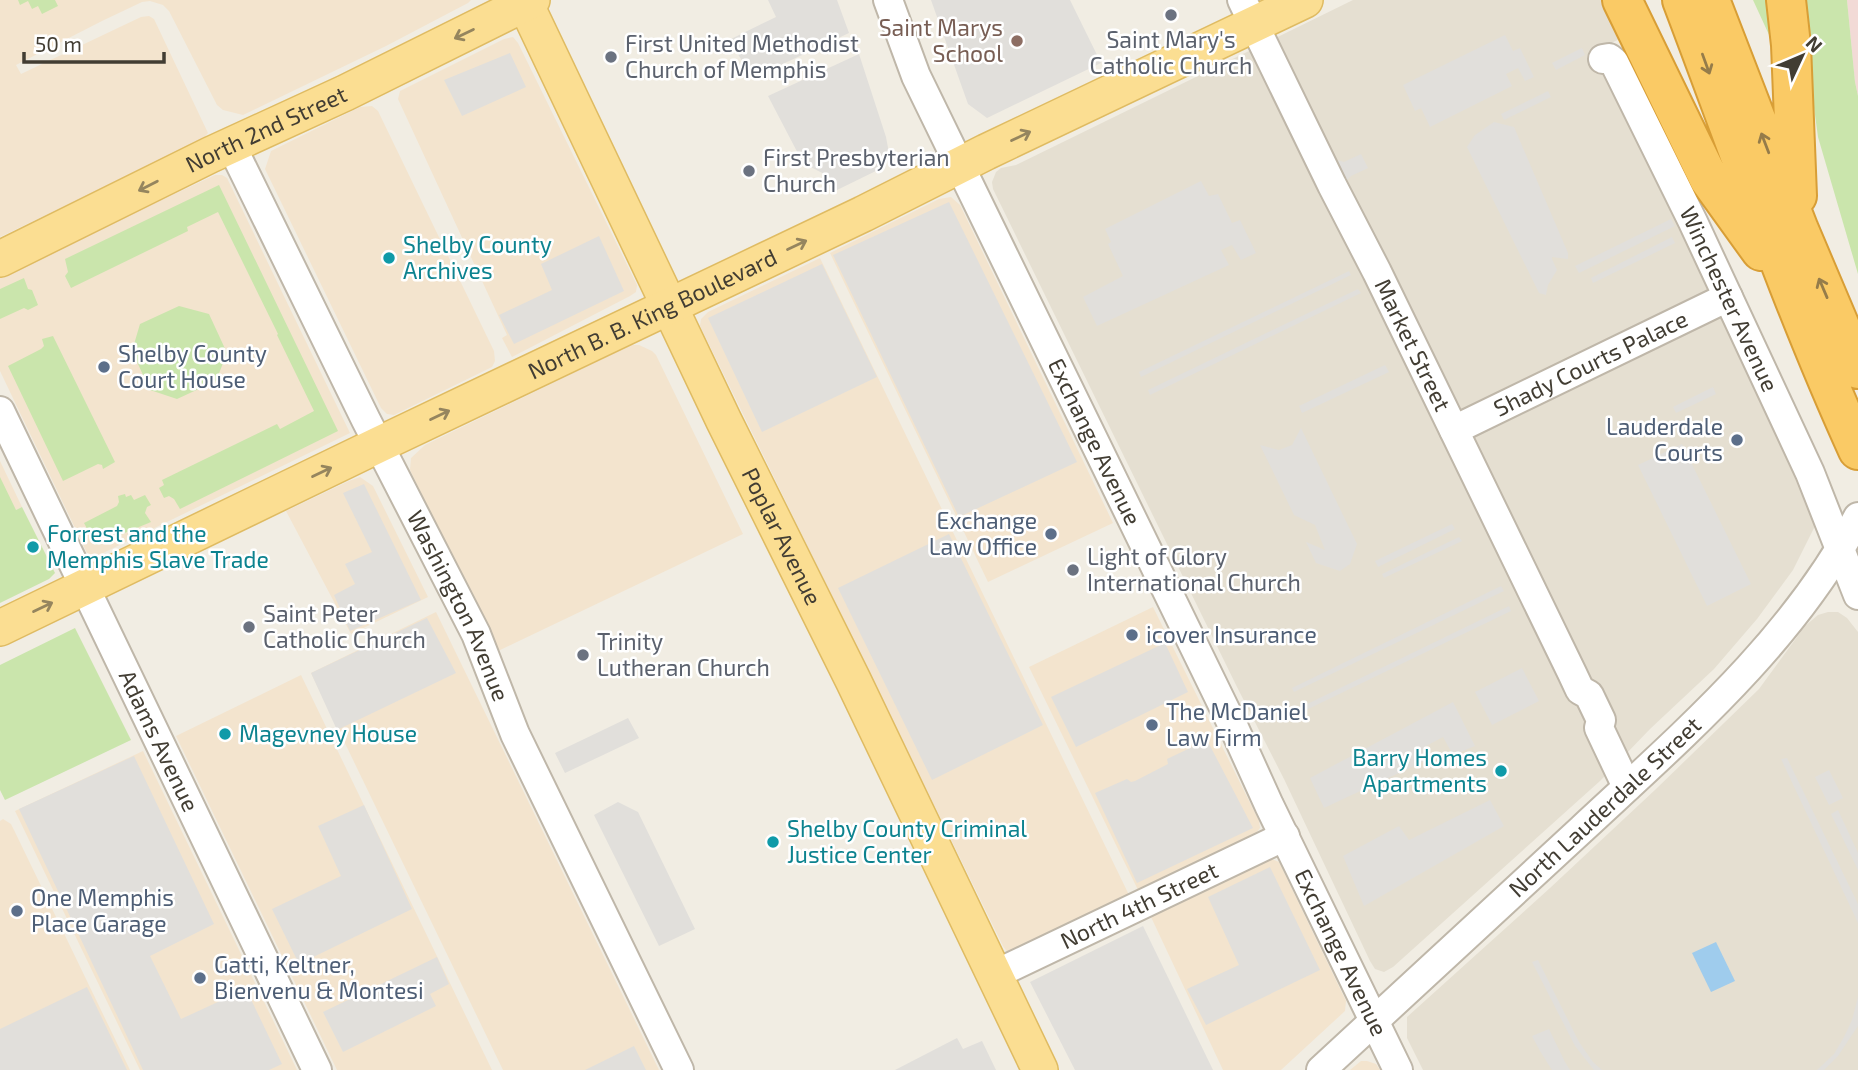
<svg xmlns="http://www.w3.org/2000/svg" width="1858" height="1070" font-family="'Exo 2',sans-serif">
<style>
.residential{fill:#e5dfd1}
.commercial{fill:#f3e4ce}
.medical{fill:#f2dad6}
.green{fill:#cae5ac}
.parking{fill:#e1dfdb}
.water{fill:#9fcced}
.lines{fill:none;stroke-linecap:round;stroke-linejoin:round}
.minor-casing{stroke:#bfb7a9;stroke-width:32}
.major-casing{stroke:#dfbb62;stroke-width:38}
.highway-casing{stroke:#d89e36;stroke-width:42}
.minor{stroke:#fff;stroke-width:28}
.major{stroke:#fbde92;stroke-width:35}
.highway{stroke:#faca65;stroke-width:38}
.oneway{stroke:#95855e}
.oneway2{stroke:#957c4a}
.worship-dot{fill:#6b7280;stroke:#fff;stroke-width:2.5}
.education-dot{fill:#8d6e63;stroke:#fff;stroke-width:2.5}
.culture-dot{fill:#0f9aa8;stroke:#fff;stroke-width:2.5}
.service-dot{fill:#5c6f8a;stroke:#fff;stroke-width:2.5}
.labels{text-anchor:middle;stroke-width:5;stroke-linejoin:round;paint-order:stroke}
.education-label{font-size:23px;fill:#785e54;stroke:#fff;text-anchor:end}
.worship-label{font-size:23px;fill:#5b616d;stroke:#fff;text-anchor:start}
.street-label{font-size:23px;fill:#423d33;stroke:#fff}
.culture-label{font-size:23px;fill:#0d838f;stroke:#fff;text-anchor:start}
.service-label{font-size:23px;fill:#4e5e75;stroke:#fff;text-anchor:start}
</style>
<rect width="100%" height="100%" fill="#f1ede3"/>
<path class="residential" d="M1353,0H1604L1622,38L1600,48L1751,364L1816,524L1793,570L1757,619L1714,669L1650,729L1600,781L1393,967L1384,972L1375,969L1370,961L1284,779L1237,687L993,189L992,182L996,172L1001,168L1016,165Z
M1828,612H1838L1847,618L1858,632V1070H1423L1407,1038V1017L1550,888L1656,789L1759,689L1805,626L1818,615Z"/>
<path class="commercial" d="M0,0H471L468,3L386,46L243,115L223,110L217,105L169,11L163,5L150,1L142,2L102,21L16,65L21,74L141,17L149,16L154,19L208,133L203,139L198,142L0,237Z
M513,37L518,43L637,285L636,292L630,296L512,357L502,338L507,335L398,99L400,91L504,39Z
M372,106L378,111L494,351L495,361L492,367L394,415L387,414L381,408L265,169L271,151L360,107Z
M215,175H222L227,178L350,433L99,555L91,556L87,553L0,371V276Z
M951,197L960,205L1113,523L988,582L830,253L939,199Z
M820,258L1130,897L1008,953L1003,946L700,326L701,319L708,312Z
M631,345H639L652,351L656,355L743,534L496,652L410,470L411,458L425,445Z
M0,461L22,507L0,518Z
M360,477L373,486L428,597L351,634L286,511L349,481Z
M1153,607L1259,821L1260,828L1252,838L1139,892L1029,667Z
M436,612L659,1070H503L311,673Z
M301,675L492,1070H337L176,736Z
M143,751L297,1070H140L15,811Z
M3,819L11,824L14,830L130,1070H0V821Z
M1266,859L1274,860L1279,862L1346,1001L1345,1011L1281,1070H1223L1151,917Z
M1361,1061H1367L1376,1064L1380,1070H1350Z"/>
<path class="medical" d="M1847,0H1858V96L1855,82Z"/>
<path class="green" d="M18,0H55L58,6L42,14L38,6L32,9L28,1L20,5Z
M1753,0H1773L1776,50Z
M1803,0H1847L1855,82L1858,96V274L1818,137L1807,56Z
M219,185L338,431L180,509L174,499L169,496L164,498L159,488L164,485L162,480L277,424L280,429L314,411L277,335L278,334L218,212L187,227L188,231L71,288L65,276L68,272L65,259Z
M24,278L28,289L32,290L38,305L28,310L24,308L0,319V289Z
M179,306L209,314L227,353L216,381L177,399L150,390L132,351L140,324Z
M53,336L115,462L103,469L102,465L98,464L63,481L8,366L41,349L44,346L42,339Z
M0,477L16,510L22,507L55,573L49,579L0,603Z
M125,494L126,497L131,495L134,500L145,495L151,505L147,507L145,513L151,522L96,545L84,523L117,506L119,502L118,496Z
M75,628L131,740L5,800L0,790V665Z"/>
<path class="parking" d="M768,0H837L849,33L753,78L729,40L776,17Z
M931,0H1070L1101,63L987,118L968,104Z
M1505,35L1513,51L1520,48L1534,77L1525,81L1518,68L1506,74L1512,86L1430,127L1421,108L1415,111L1403,85Z
M1582,48L1585,55L1556,70L1552,63Z
M510,53L526,87L462,116L444,80Z
M859,54L886,137L889,153L882,168L835,191L830,177L803,163L768,96Z
M1548,91L1551,97L1504,120L1501,114Z
M1494,122L1514,127L1568,253V259L1552,257V259L1557,270L1548,285L1546,295L1539,293L1467,147L1475,135Z
M1361,154L1368,168L1351,176L1347,180L1337,160L1344,162Z
M1201,181L1209,196L1218,194L1232,223L1240,220L1256,253L1241,260L1232,245L1221,250L1229,265L1097,326L1083,297L1123,276L1108,244L1111,242L1105,229Z
M949,202L1077,462L959,517L833,255Z
M1671,219L1675,226L1579,273L1575,266Z
M599,236L624,291L514,344L499,315L552,290L541,264Z
M1672,237L1675,243L1593,283L1591,278Z
M822,264L877,377L762,432L708,318Z
M1349,271L1351,275L1141,377L1139,372Z
M1358,289L1361,293L1150,395L1148,390Z
M1385,365L1389,372L1302,413L1299,406Z
M1713,387L1716,394L1676,413L1673,407Z
M1301,428L1357,544L1350,564L1340,571L1316,563L1306,542L1325,550L1315,525L1294,515L1260,445L1279,450L1292,445Z
M1682,444L1751,584L1707,606L1638,465Z
M364,484L421,600L350,631L334,595L355,584L345,564L372,552L343,493Z
M1452,524L1455,529L1378,567L1375,561Z
M949,534L1043,725L932,780L838,588Z
M1459,537L1462,541L1384,578L1382,574Z
M1501,586L1504,591L1294,692L1292,688Z
M1509,606L1511,611L1302,712L1299,708Z
M427,618L456,673L337,730L311,673Z
M1165,643L1188,692L1076,747L1051,697Z
M1522,668L1539,701L1492,725L1475,692Z
M1453,702L1475,746L1453,755L1443,737L1426,746L1431,758L1324,808L1310,778Z
M628,718L639,738L565,773L555,753Z
M1207,740L1253,828L1137,883L1095,793L1127,779L1131,782L1135,781L1168,764L1167,759Z
M134,756L214,924L150,956L181,1019L246,989L282,1064L269,1070H143L19,809Z
M1787,758L1858,904V923L1781,759Z
M1829,770L1843,798L1829,805L1815,777Z
M1490,800L1504,826L1364,906L1343,856L1399,826L1409,840Z
M618,802L638,812L695,929L659,946L594,815Z
M364,805L412,909L299,964L272,909L341,876L318,826Z
M1838,810L1858,853V870L1831,814Z
M1270,867L1320,970L1206,1025L1187,989L1239,965L1208,897Z
M1143,926L1213,1070H1075L1030,982Z
M437,957L449,984L430,994L436,1006L343,1052L323,1012Z
M1538,960L1579,1042L1593,1062L1602,1070H1594L1575,1046L1532,962Z
M87,987L127,1070H0V1029Z
M1858,997V1026L1838,1056L1824,1070H1817L1834,1054L1844,1037L1852,1020Z
M1549,1029L1565,1062L1570,1070H1552L1540,1051L1532,1036Z
M957,1038L963,1049L982,1041L996,1070H895Z
M634,1046L646,1070H585Z"/>
<path class="water" d="M1716,942L1735,981L1711,992L1692,953Z"/>
<g class="lines">
<defs>
<g id="minor">
<path id="s1" d="M888,0L916,76L1235,730L1269,805L1398,1070"/>
<path id="s2" d="M1242,0L1332,185L1377,272L1572,673L1580,690L1589,695L1601,720L1599,728L1627,787"/>
<path id="s3" d="M1603,59L1609,58L1614,62L1693,222L1810,473L1858,595"/>
<path id="s4" d="M231,145L366,420L476,634L515,734L679,1070"/>
<path id="s5" d="M0,411L317,1070"/>
<path id="s6" d="M1454,430L1728,297"/>
<path id="s7" d="M994,975L1285,836"/>
<path id="s8" d="M1321,1070C1408,989 1495,909 1582,829C1683,735 1793,641 1858,517"/>
</g>
<g id="major">
<path id="s9" d="M525,3L724,421L853,680L1040,1070"/>
<path id="s10" d="M0,259L210,155L345,93L532,0"/>
<path id="s11" d="M0,628L378,445L863,214L986,152L1305,0"/>
</g>
<path id="highway" d="M1622,0L1709,179L1761,251
M1682,0C1739,150 1791,303 1858,450
M1710,0L1799,230L1858,369
M1786,0L1791,45L1797,196"/>
</defs>
<use href="#minor" class="minor-casing"/>
<use href="#major" class="major-casing"/>
<use href="#highway" class="highway-casing"/>
<use href="#minor" class="minor"/>
<use href="#major" class="major"/>
<use href="#highway" class="highway"/>
</g>
<defs><path id="oneway-shaft" d="M-6 0H5M1.5-3L5.5 0L1.5 3" fill="none" stroke-width="1.6" stroke-linecap="round" stroke-linejoin="round" transform="scale(1.75)"/></defs>
<g class="oneway">
<use href="#oneway-shaft" transform="translate(464 34) rotate(154)"/>
<use href="#oneway-shaft" transform="translate(1021 136) rotate(-26)"/>
<use href="#oneway-shaft" transform="translate(148 186) rotate(153)"/>
<use href="#oneway-shaft" transform="translate(797 245) rotate(-25)"/>
<use href="#oneway-shaft" transform="translate(440 415) rotate(-26)"/>
<use href="#oneway-shaft" transform="translate(322 472) rotate(-26)"/>
<use href="#oneway-shaft" transform="translate(43 607) rotate(-26)"/>
</g>
<g class="oneway2">
<use href="#oneway-shaft" transform="translate(1706 64) rotate(70)"/>
<use href="#oneway-shaft" transform="translate(1765 143) rotate(-111)"/>
<use href="#oneway-shaft" transform="translate(1823 288) rotate(-113)"/>
</g>
<g class="worship-dot">
<circle cx="1171" cy="15" r="7"/>
<circle cx="611" cy="57" r="7"/>
<circle cx="749" cy="171" r="7"/>
<circle cx="1073" cy="570" r="7"/>
<circle cx="249" cy="627" r="7"/>
<circle cx="583" cy="655" r="7"/>
</g>
<circle class="education-dot" cx="1017" cy="41" r="7"/>
<g class="culture-dot">
<circle cx="389" cy="258" r="7"/>
<circle cx="33" cy="547" r="7"/>
<circle cx="225" cy="734" r="7"/>
<circle cx="1501" cy="771" r="7"/>
<circle cx="773" cy="842" r="7"/>
</g>
<g class="service-dot">
<circle cx="104" cy="367" r="7"/>
<circle cx="1737" cy="440" r="7"/>
<circle cx="1051" cy="534" r="7"/>
<circle cx="1132" cy="635" r="7"/>
<circle cx="1152" cy="725" r="7"/>
<circle cx="17" cy="911" r="7"/>
<circle cx="200" cy="978" r="7"/>
</g>
<g class="labels">
<g class="education-label">
<text x="1003" y="36">Saint Marys<tspan x="1003" dy="26">School</tspan></text>
</g>
<g class="worship-label">
<text x="1171" y="48" text-anchor="middle">Saint Mary's<tspan x="1171" dy="26">Catholic Church</tspan></text>
<text x="625" y="52">First United Methodist<tspan x="625" dy="26">Church of Memphis</tspan></text>
<text x="763" y="166">First Presbyterian<tspan x="763" dy="26">Church</tspan></text>
<text x="1087" y="565">Light of Glory<tspan x="1087" dy="26">International Church</tspan></text>
<text x="263" y="622">Saint Peter<tspan x="263" dy="26">Catholic Church</tspan></text>
<text x="597" y="650">Trinity<tspan x="597" dy="26">Lutheran Church</tspan></text>
</g>
<g class="street-label">
<text dy="8" stroke="none"><textPath href="#s10" startOffset="296">North 2nd Street</textPath></text>
<text dy="8" stroke="none"><textPath href="#s3" startOffset="276">Winchester Avenue</textPath></text>
<text dy="8" stroke="none"><textPath href="#s11" startOffset="724">North B. B. King Boulevard</textPath></text>
<text dy="8" stroke="none"><textPath href="#s2" startOffset="385">Market Street</textPath></text>
<text dy="8" stroke="none"><textPath href="#s6" startOffset="152">Shady Courts Palace</textPath></text>
<text dy="8" stroke="none"><textPath href="#s1" startOffset="488">Exchange Avenue</textPath></text>
<text dy="8" stroke="none"><textPath href="#s9" startOffset="592">Poplar Avenue</textPath></text>
<text dy="8" stroke="none"><textPath href="#s4" startOffset="514">Washington Avenue</textPath></text>
<text dy="8" stroke="none"><textPath href="#s5" startOffset="366">Adams Avenue</textPath></text>
<text dy="8" stroke="none"><textPath href="#s8" startOffset="387">North Lauderdale Street</textPath></text>
<text dy="8" stroke="none"><textPath href="#s7" startOffset="161">North 4th Street</textPath></text>
<text dy="8" stroke="none"><textPath href="#s1" startOffset="1055">Exchange Avenue</textPath></text>
</g>
<g class="culture-label">
<text x="403" y="253">Shelby County<tspan x="403" dy="26">Archives</tspan></text>
<text x="47" y="542">Forrest and the<tspan x="47" dy="26">Memphis Slave Trade</tspan></text>
<text x="239" y="742">Magevney House</text>
<text x="1487" y="766" text-anchor="end">Barry Homes<tspan x="1487" dy="26">Apartments</tspan></text>
<text x="787" y="837">Shelby County Criminal<tspan x="787" dy="26">Justice Center</tspan></text>
</g>
<g class="service-label">
<text x="118" y="362">Shelby County<tspan x="118" dy="26">Court House</tspan></text>
<text x="1723" y="435" text-anchor="end">Lauderdale<tspan x="1723" dy="26">Courts</tspan></text>
<text x="1037" y="529" text-anchor="end">Exchange<tspan x="1037" dy="26">Law Office</tspan></text>
<text x="1146" y="643">icover Insurance</text>
<text x="1166" y="720">The McDaniel<tspan x="1166" dy="26">Law Firm</tspan></text>
<text x="31" y="906">One Memphis<tspan x="31" dy="26">Place Garage</tspan></text>
<text x="214" y="973">Gatti, Keltner,<tspan x="214" dy="26">Bienvenu &amp; Montesi</tspan></text>
</g>
</g>
<g transform="translate(1802 56) rotate(46)" stroke="#ffffff" stroke-width="5" paint-order="stroke">
<path d="M0-5L12 26L0 18L-12 26Z" fill="#423d33"/>
<text y="-10" font-size="19" font-weight="bold" text-anchor="middle" fill="#423d33">N</text>
</g>
<path d="M24 52v10h140v-10" fill="none" stroke="#423d33" stroke-width="3.5"/>
<text x="35" y="52" font-size="21" fill="#423d33" stroke="#ffffff" stroke-width="5" paint-order="stroke">50 m</text>
</svg>
